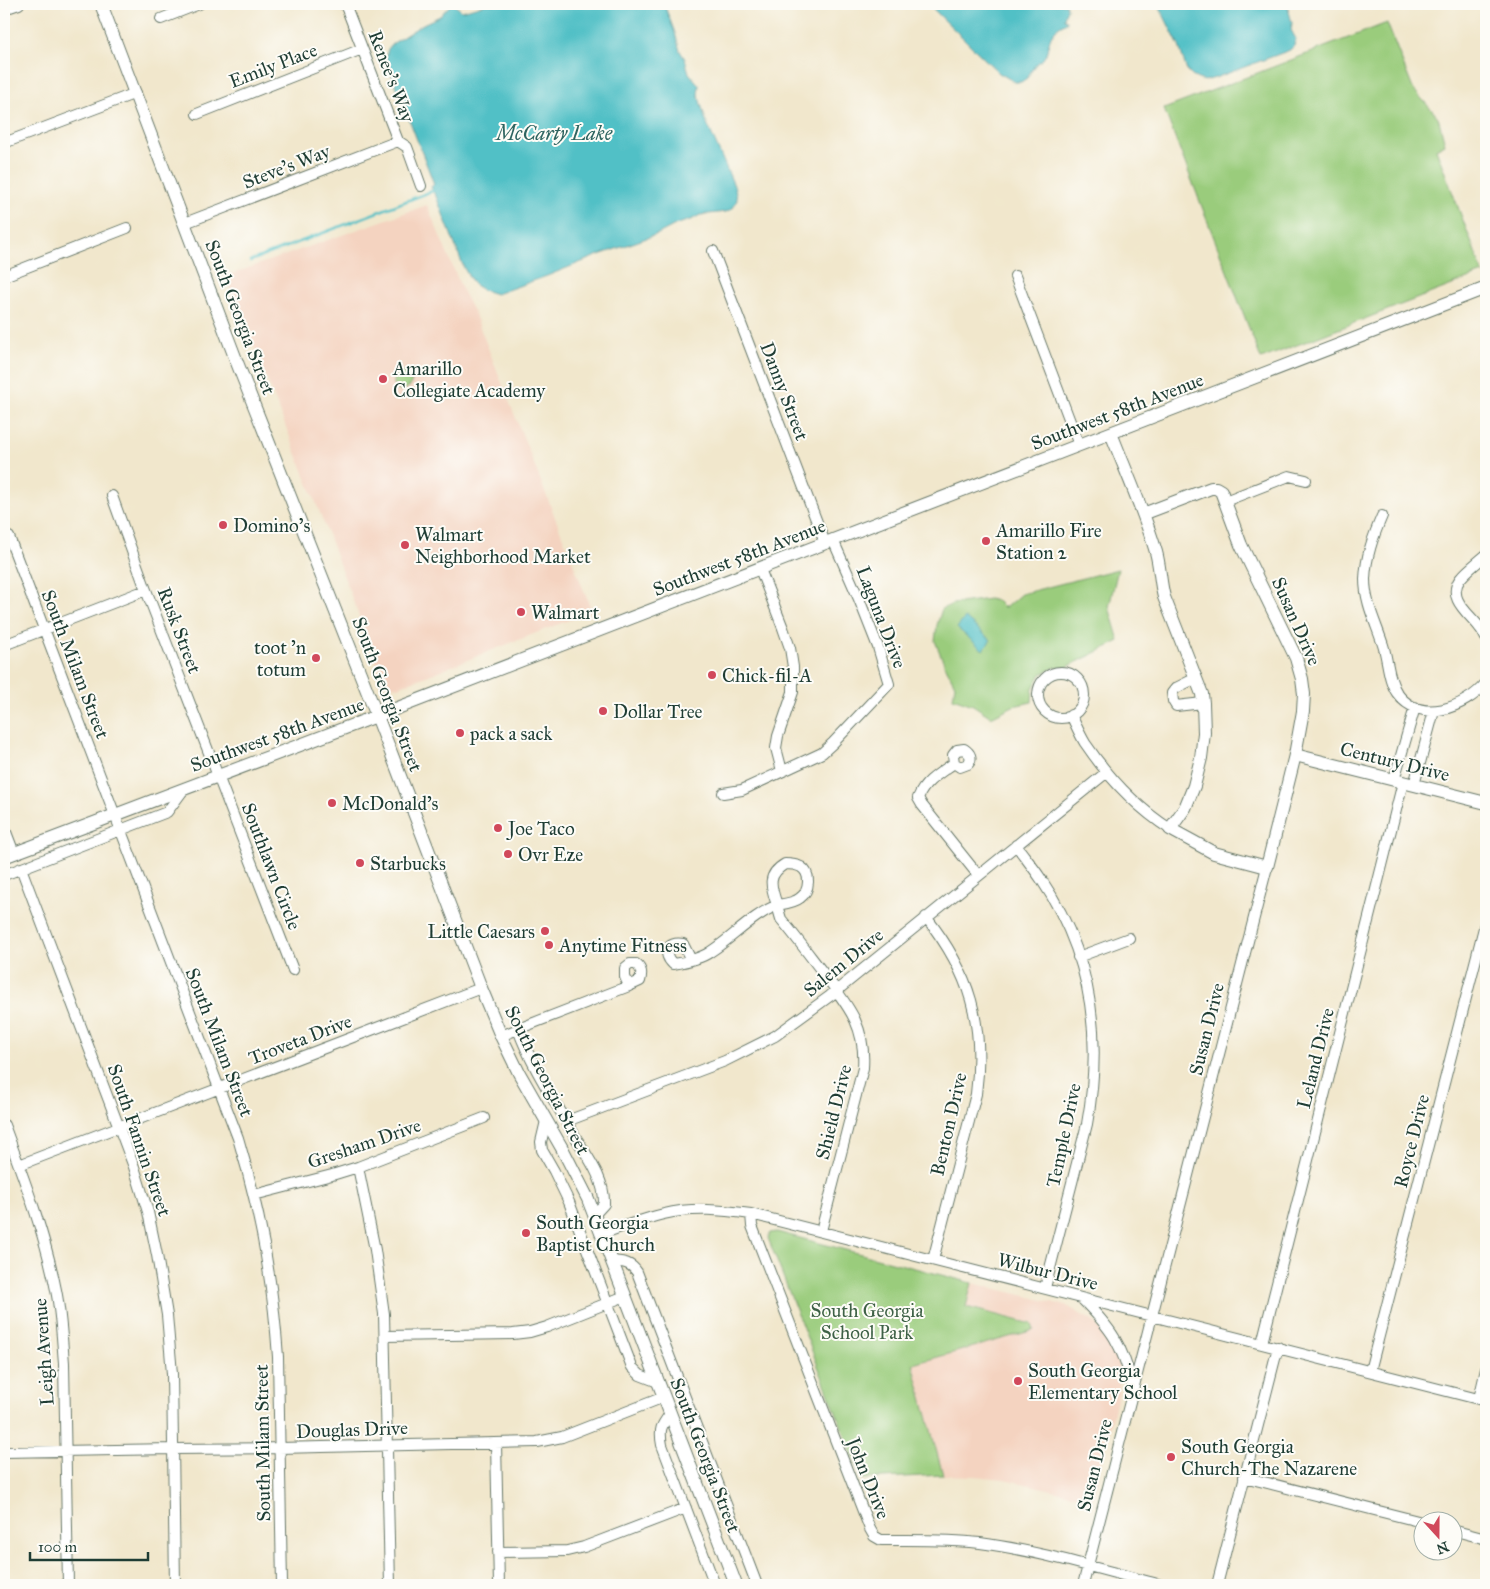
<svg xmlns="http://www.w3.org/2000/svg" width="1490" height="1589" font-family="'IM FELL Great Primer',serif">
<style>
.built{fill:#f4d3c0}
.green{fill:#9acc7c;stroke:#5c8458}
.water{fill:#51c0c6;stroke:#387e7d}
.lines{fill:none;stroke-linecap:round;stroke-linejoin:round}
.stream{stroke:#51c0c6;stroke-width:2.5}
.minor-casing{stroke:#687869;stroke-width:12}
.major-casing{stroke:#687869;stroke-width:14}
.minor{stroke:#fff;stroke-width:10}
.major{stroke:#fff;stroke-width:12}
.poi-dot{fill:#d1495b;stroke:#fdfcf7;stroke-width:2}
.labels{text-anchor:middle;stroke-width:4;stroke-linejoin:round;paint-order:stroke}
.street-label{font-size:19px;fill:#1f3d34;stroke:#fdfcf7}
.poi-label{font-size:19px;fill:#1f3d34;stroke:#fdfcf7;text-anchor:start}
.park-label{font-size:19px;fill:#3e6146;stroke:#fdfcf7}
.water-label{font-size:20px;font-style:italic;fill:#2e6460;stroke:#fdfcf7}
</style>
<rect width="100%" height="100%" fill="#fdfcf7"/>
<filter id="ink" filterUnits="userSpaceOnUse"><feTurbulence type="fractalNoise" baseFrequency=".02" numOctaves="2"/><feDisplacementMap in="SourceGraphic" scale="10" xChannelSelector="R" yChannelSelector="G"/><feConvolveMatrix kernelMatrix="1 2 1 2 8 2 1 2 1" color-interpolation-filters="sRGB"/></filter>
<filter id="wash" filterUnits="userSpaceOnUse"><feTurbulence type="fractalNoise" baseFrequency=".0096" numOctaves="4" result="noise"/><feDisplacementMap in="SourceGraphic" scale="20" xChannelSelector="R" yChannelSelector="G"/><feGaussianBlur stdDeviation="1.12" result="paint"/><feColorMatrix in="noise" values="0 0 0 0 0 0 0 0 0 0 0 0 0 0 0 0 0 1.4 0 .05"/><feComposite in="paint" operator="in"/></filter>
<g filter="url(#wash)">
<rect width="100%" height="100%" fill="#f1e7cc"/>
<path class="built" d="M427,205L464,294L475,315L592,611L398,687L390,685L378,667L320,513L226,276Z
M972,1283L1067,1306L1094,1322L1111,1343L1120,1370L1119,1392L1092,1499L1004,1479L974,1476L943,1475L912,1364L1034,1330L1032,1323L965,1307Z"/>
<path class="green" d="M1387,23L1413,89L1438,117L1445,144L1436,149L1483,273L1261,359L1164,109Z
M402,372L409,373L412,380L410,386L404,390H397L393,381L395,375Z
M1118,569L1109,607L1119,641L1067,667L1054,668L1041,674L1033,688L1032,702L1013,706L991,717L973,705L953,698L955,685L944,663L935,641L937,625L942,609L953,604L989,599L997,601L1003,607H1006L1021,594Z
M777,1232L972,1283L966,1307L1032,1324L1034,1330L913,1364L943,1475L862,1479L768,1238L770,1233Z"/>
<path class="water" d="M451,4H453L462,11L486,4H664L675,33L680,51L685,59L689,73L699,85L698,94L706,121L735,188L737,200L733,208L726,212L700,215L693,219L675,225L658,234L599,255L547,276L496,294L483,290L475,285L469,277L464,268L436,196L435,195L431,187L434,184L389,67L386,56L388,49L392,44L423,24L440,16Z
M928,4H1066L1067,9L1065,14L1064,19L1068,21L1058,27L1051,36L1046,54L1043,59L1035,65L1027,78L1021,82H1015L999,73Z
M1158,4H1287L1292,23L1291,30L1296,39L1294,46L1290,50L1215,78L1205,81L1198,79L1192,76L1187,71L1179,46Z
M965,618L991,640L983,650L957,628Z"/>
<g class="lines">
<path class="stream" d="M250,261L435,190"/>
</g>
</g>
<g filter="url(#ink)">
<g class="lines">
<defs>
<path id="minor" d="M345,4L398,141L407,147L421,186
M4,9L19,4
M161,19L199,4
M197,114L362,49
M4,143L136,93
M185,223L398,141
M713,251L825,543
M4,276L127,228
M1015,276L1079,445
M112,496L146,590L293,970
M1225,501L1289,476L1306,480
M1382,516C1373,537 1366,556 1365,579C1365,603 1376,623 1383,645C1388,660 1388,680 1397,693C1420,725 1465,708 1486,683
M9,537L238,1138C260,1210 273,1282 278,1357L282,1585
M1486,555C1478,562 1467,570 1460,579C1446,599 1470,614 1480,628C1483,631 1484,635 1486,638
M760,569L783,628L790,648L793,667V692L778,736L776,748L782,771
M4,645L146,590
M1038 695a23 23 0 1 1 46 0a23 23 0 1 1-46 0Z
M1196,678L1176,688L1172,693L1173,701L1176,706L1203,703
M1071,715C1076,725 1080,735 1085,743C1108,777 1136,807 1170,829
M954,763L953,755L957,750L964,749C970,753 973,758 968,764L960,767L954,763C940,773 925,781 918,798L922,805L978,875
M1394,780L1415,707
M1414,785L1434,711
M723,793L742,790L822,753L833,743L889,684L878,647L859,599L833,540
M4,827L14,853
M1016,845C1024,856 1033,867 1041,879C1091,953 1103,1037 1087,1124L1045,1288
M785,864C791,864 795,864 801,867C811,873 810,891 800,898C794,903 783,904 777,905C771,887 766,875 785,864Z
M21,868L134,1167L148,1212L157,1255L167,1315L172,1374L175,1585
M4,875L167,812L184,789
M926,917C970,973 985,1023 976,1094L933,1260
M1078,957L1129,938
M691,960L683,944C667,941 662,954 673,964C685,962 700,959 710,952C734,937 750,917 777,905L781,919C796,937 810,956 824,974C848,1006 866,1026 863,1068L821,1231
M518,1029C531,1065 553,1098 572,1131C585,1154 605,1177 604,1204L594,1215
M501,1036L518,1029L629,986L640,981C642,974 642,969 636,964H630L625,968V977L629,986
M546,1121L541,1142L542,1150L554,1171L569,1202L632,1367L640,1375L658,1382
M567,1121L725,1061L775,1036L830,996L1107,772
M4,1125C24,1179 45,1234 56,1290C61,1314 62,1339 64,1363L68,1585
M19,1165L481,988
M358,1167L375,1250L384,1314L390,1585
M254,1195L332,1175L358,1167L484,1118
M751,1214L752,1226L870,1529L874,1536L881,1540C914,1540 947,1539 980,1543C1041,1551 1101,1570 1161,1585
M601,1234C622,1227 643,1219 664,1214C693,1207 722,1210 751,1214L1486,1401
M612,1261C623,1262 630,1262 637,1272L757,1585
M1081,1298C1112,1329 1122,1344 1133,1387
M385,1336L513,1334L530,1332L547,1327L625,1296
M1262,1343L1403,782
M1370,1371L1486,920
M1479,1399L1486,1369
M670,1414C661,1426 659,1429 662,1445L715,1585
M496,1443L499,1585
M4,1452L172,1449L279,1448L537,1442L562,1437L664,1397
M1244,1477L1422,1522
M1452,1530L1486,1539
M498,1552L567,1551L584,1547L686,1508
M1083,1585L1267,867
M1217,1585L1278,1347"/>
<path id="major" d="M101,4L238,365L377,716L481,988L501,1036L519,1073L563,1150L588,1199L736,1585
M1111,433C1126,472 1144,511 1156,552C1160,566 1160,582 1164,597L1202,694L1203,703L1204,733L1201,758L1194,786L1185,808L1170,829L1214,853L1267,867L1295,755L1303,711L1304,694L1302,679L1296,658L1241,545L1221,491L1216,488H1211L1143,514
M1295,755L1486,803
M4,857L390,711L1486,288"/>
</defs>
<use href="#minor" class="minor-casing"/>
<use href="#major" class="major-casing"/>
<use href="#minor" class="minor"/>
<use href="#major" class="major"/>
</g>
</g>
<g class="poi-dot">
<circle cx="383" cy="379" r="5"/>
<circle cx="223" cy="525" r="5"/>
<circle cx="986" cy="541" r="5"/>
<circle cx="405" cy="545" r="5"/>
<circle cx="521" cy="612" r="5"/>
<circle cx="316" cy="658" r="5"/>
<circle cx="712" cy="675" r="5"/>
<circle cx="603" cy="711" r="5"/>
<circle cx="460" cy="733" r="5"/>
<circle cx="332" cy="803" r="5"/>
<circle cx="498" cy="828" r="5"/>
<circle cx="508" cy="854" r="5"/>
<circle cx="360" cy="863" r="5"/>
<circle cx="545" cy="931" r="5"/>
<circle cx="549" cy="945" r="5"/>
<circle cx="526" cy="1233" r="5"/>
<circle cx="1018" cy="1381" r="5"/>
<circle cx="1171" cy="1457" r="5"/>
</g>
<g class="labels">
<g class="street-label">
<text transform="translate(273 65) rotate(-21)" y="7">Emily Place</text>
<text transform="translate(392 76) rotate(69)" y="7">Renee's Way</text>
<text transform="translate(286 166) rotate(-21)" y="7">Steve's Way</text>
<text transform="translate(241 317) rotate(69)" y="7">South Georgia Street</text>
<text transform="translate(785 391) rotate(69)" y="7">Danny Street</text>
<text transform="translate(1117 411) rotate(-21)" y="7">Southwest 58th Avenue</text>
<text transform="translate(739 557) rotate(-21)" y="7">Southwest 58th Avenue</text>
<text transform="translate(882 617) rotate(69)" y="7">Laguna Drive</text>
<text transform="translate(1297 621) rotate(66)" y="7">Susan Drive</text>
<text transform="translate(180 630) rotate(69)" y="7">Rusk Street</text>
<text transform="translate(76 664) rotate(69)" y="7">South Milam Street</text>
<text transform="translate(388 694) rotate(69)" y="7">South Georgia Street</text>
<text transform="translate(277 734) rotate(-20)" y="7">Southwest 58th Avenue</text>
<text transform="translate(1395 761) rotate(14)" y="7">Century Drive</text>
<text transform="translate(272 866) rotate(69)" y="7">Southlawn Circle</text>
<text transform="translate(843 962) rotate(-39)" y="7">Salem Drive</text>
<text transform="translate(1206 1029) rotate(-76)" y="7">Susan Drive</text>
<text transform="translate(300 1039) rotate(-21)" y="7">Troveta Drive</text>
<text transform="translate(220 1042) rotate(69)" y="7">South Milam Street</text>
<text transform="translate(1315 1058) rotate(-76)" y="7">Leland Drive</text>
<text transform="translate(548 1080) rotate(63)" y="7">South Georgia Street</text>
<text transform="translate(833 1112) rotate(-76)" y="7">Shield Drive</text>
<text transform="translate(948 1124) rotate(-77)" y="7">Benton Drive</text>
<text transform="translate(1063 1135) rotate(-78)" y="7">Temple Drive</text>
<text transform="translate(140 1140) rotate(71)" y="7">South Fannin Street</text>
<text transform="translate(1411 1141) rotate(-76)" y="7">Royce Drive</text>
<text transform="translate(364 1143) rotate(-19)" y="7">Gresham Drive</text>
<text transform="translate(1048 1271) rotate(14)" y="7">Wilbur Drive</text>
<text transform="translate(43 1352) rotate(-94)" y="7">Leigh Avenue</text>
<text transform="translate(352 1429) rotate(-2)" y="7">Douglas Drive</text>
<text transform="translate(262 1443) rotate(-91)" y="7">South Milam Street</text>
<text transform="translate(706 1455) rotate(69)" y="7">South Georgia Street</text>
<text transform="translate(1094 1465) rotate(-76)" y="7">Susan Drive</text>
<text transform="translate(869 1478) rotate(68)" y="7">John Drive</text>
</g>
<g class="poi-label">
<text x="393" y="375">Amarillo<tspan x="393" dy="22">Collegiate Academy</tspan></text>
<text x="233" y="532">Domino's</text>
<text x="996" y="537">Amarillo Fire<tspan x="996" dy="22">Station 2</tspan></text>
<text x="415" y="541">Walmart<tspan x="415" dy="22">Neighborhood Market</tspan></text>
<text x="531" y="619">Walmart</text>
<text x="306" y="654" text-anchor="end">toot 'n<tspan x="306" dy="22">totum</tspan></text>
<text x="722" y="682">Chick-fil-A</text>
<text x="613" y="718">Dollar Tree</text>
<text x="470" y="740">pack a sack</text>
<text x="342" y="810">McDonald's</text>
<text x="508" y="835">Joe Taco</text>
<text x="518" y="861">Ovr Eze</text>
<text x="370" y="870">Starbucks</text>
<text x="535" y="938" text-anchor="end">Little Caesars</text>
<text x="559" y="952">Anytime Fitness</text>
<text x="536" y="1229">South Georgia<tspan x="536" dy="22">Baptist Church</tspan></text>
<text x="1028" y="1377">South Georgia<tspan x="1028" dy="22">Elementary School</tspan></text>
<text x="1181" y="1453">South Georgia<tspan x="1181" dy="22">Church-The Nazarene</tspan></text>
</g>
<g class="park-label">
<text x="867" y="1317">South Georgia<tspan x="867" dy="22">School Park</tspan></text>
</g>
<g class="water-label">
<text x="554" y="140">McCarty Lake</text>
</g>
</g>
<rect width="1490" height="1589" fill="none" stroke="#fdfcf7" stroke-width="20"/>
<g transform="translate(1438 1536) rotate(159)"><circle r="24" fill="#fdfcf7" stroke="#a4b0a9"/>
<path d="M0-4L9 19L0 12L-9 19Z" fill="#d1495b"/>
<text y="-8" font-size="14" font-weight="bold" text-anchor="middle" fill="#1f3d34">N</text>
</g>
<path d="M30 1552v8h118v-8" fill="none" stroke="#1f3d34" stroke-width="2.5"/>
<text x="38" y="1552" font-size="15" fill="#1f3d34" stroke="#fdfcf7" stroke-width="4" paint-order="stroke">100 m</text>
</svg>
